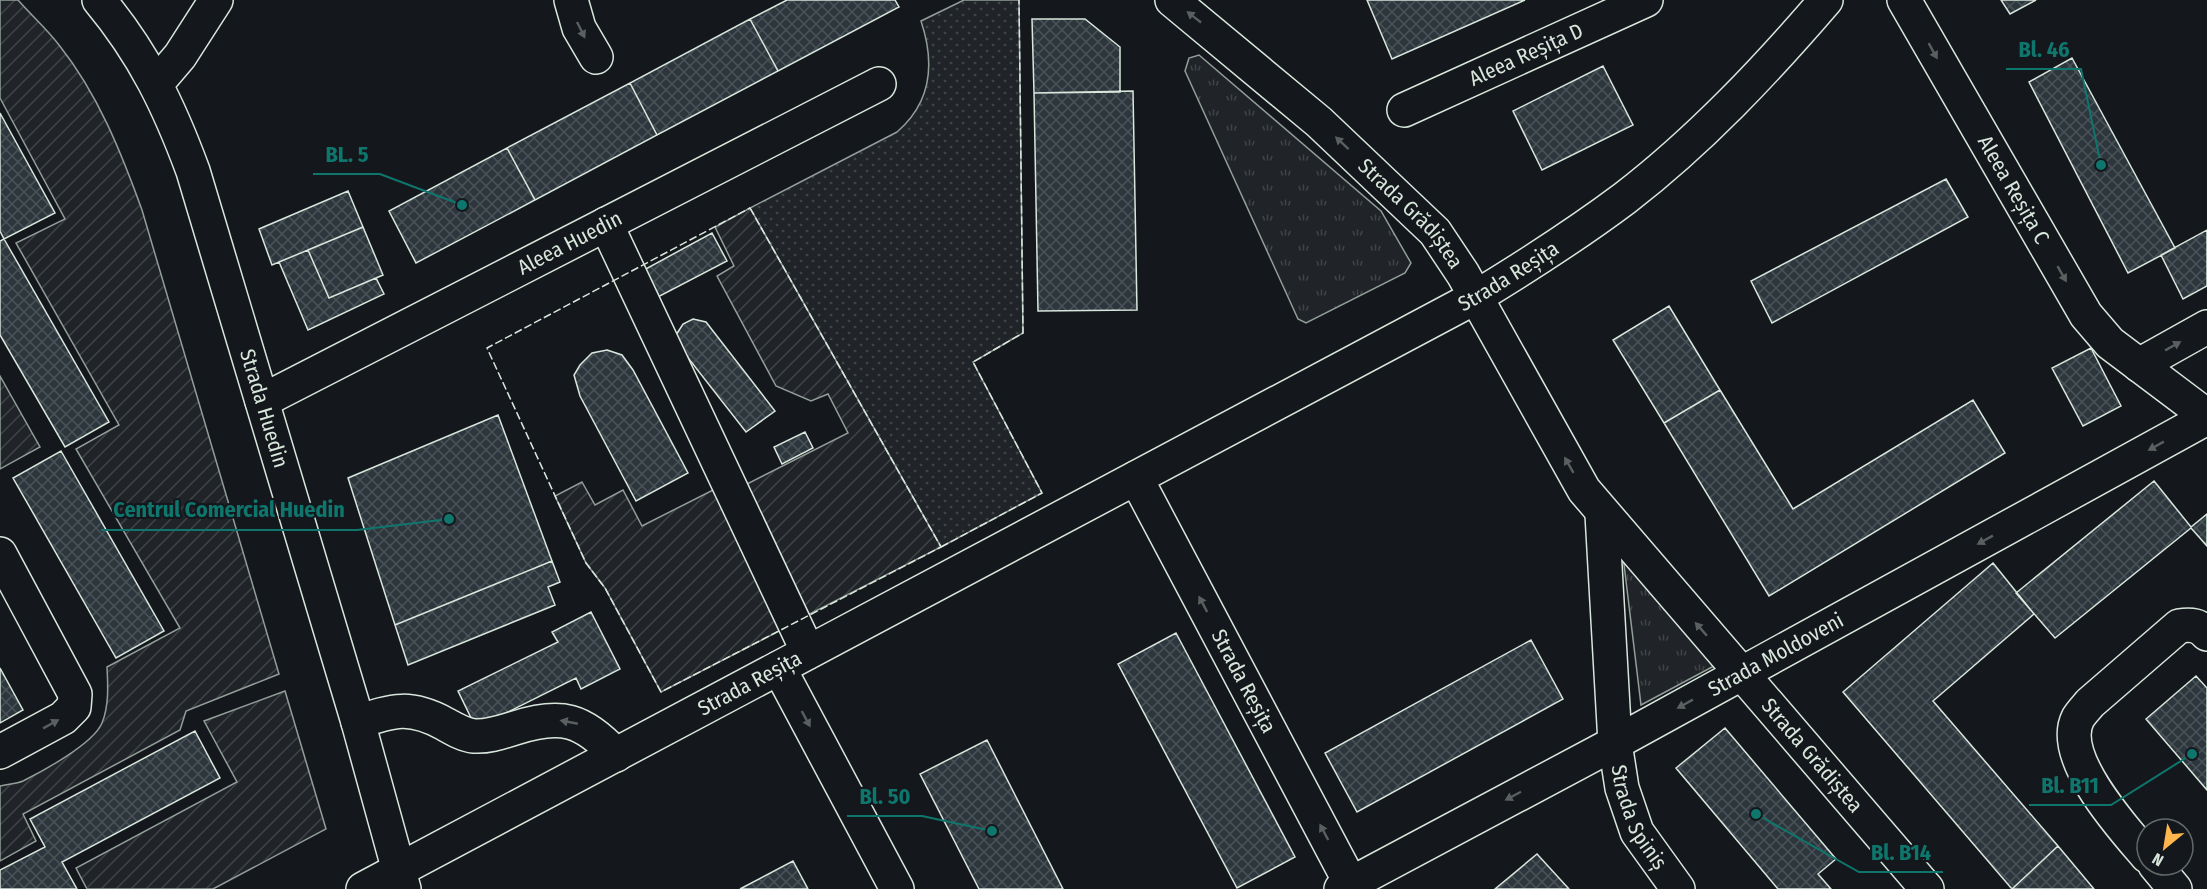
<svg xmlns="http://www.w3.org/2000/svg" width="2207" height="889" font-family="'Fira Sans Condensed',sans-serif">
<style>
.grass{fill:url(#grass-dots);stroke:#939e99;stroke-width:1.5}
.park{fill:url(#park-tufts);stroke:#939e99;stroke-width:1.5}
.garden{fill:url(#garden-furrows);stroke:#939e99;stroke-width:1.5}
.building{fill:url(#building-cross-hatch);stroke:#d8e6dc;stroke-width:1.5}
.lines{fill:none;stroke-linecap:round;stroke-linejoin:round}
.minor-casing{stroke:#d8e6dc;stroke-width:36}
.minor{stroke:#14181c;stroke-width:33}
.fence{stroke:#d8e6dc;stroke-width:1.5;stroke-dasharray:8 3;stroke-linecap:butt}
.oneway{fill:#59605f}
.labels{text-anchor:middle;stroke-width:4.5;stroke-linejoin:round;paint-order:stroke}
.street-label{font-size:21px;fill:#d8e6dc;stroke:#14181c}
.leader{fill:none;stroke:#0f766e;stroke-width:2}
.callout-dot{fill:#0f766e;stroke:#14181c;stroke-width:2}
.callout-label{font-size:22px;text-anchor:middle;font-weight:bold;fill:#0f766e;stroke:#14181c;stroke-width:4.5;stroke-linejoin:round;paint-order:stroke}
</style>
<defs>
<pattern id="grass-dots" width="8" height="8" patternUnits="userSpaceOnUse" patternTransform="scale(1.5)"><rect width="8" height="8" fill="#202428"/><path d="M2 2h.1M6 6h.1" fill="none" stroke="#404447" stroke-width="1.8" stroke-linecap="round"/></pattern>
<pattern id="park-tufts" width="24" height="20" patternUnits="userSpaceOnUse" patternTransform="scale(1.5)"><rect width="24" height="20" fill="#202428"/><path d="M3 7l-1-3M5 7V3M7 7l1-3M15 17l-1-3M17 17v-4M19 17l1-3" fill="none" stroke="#404447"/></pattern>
<pattern id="garden-furrows" width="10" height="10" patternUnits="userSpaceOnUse" patternTransform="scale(1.5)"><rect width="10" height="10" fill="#202428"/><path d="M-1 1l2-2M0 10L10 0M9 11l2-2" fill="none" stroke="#404447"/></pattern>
<pattern id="building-cross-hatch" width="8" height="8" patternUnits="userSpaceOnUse" patternTransform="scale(1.5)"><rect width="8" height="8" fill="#2c363c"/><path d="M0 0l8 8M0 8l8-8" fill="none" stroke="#4a5358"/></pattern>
</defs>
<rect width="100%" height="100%" fill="#14181c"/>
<path class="grass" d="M964,0H1019L1023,333L973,362L1042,493L941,547L750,208L897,132C932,102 935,63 921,21Z"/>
<path class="park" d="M1199,55L1381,211L1411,263L1405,273L1306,323L1298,319L1185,71L1189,58Z
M1623,556L1714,666L1641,705Z"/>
<path class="garden" d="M0,0H18C31,15 47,29 59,45C98,94 121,152 142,210L279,674L186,711L180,730L23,814L36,841L0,861V786C7,784 16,784 23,781C43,771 93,744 102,723C109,706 108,686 107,667L180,628L76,449L119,425L16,243L65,219L0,98Z
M750,208L941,547L802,618L741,487L848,433L828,394L811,401L776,386L717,276L734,266L715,227Z
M0,376L40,447L0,469Z
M582,482L595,505L623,490L642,526L715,489L783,629L661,692L605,588L586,563L555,496Z
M285,691L326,829L213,889H87L76,868L237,782L204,721Z"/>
<path class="building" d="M787,0H895L899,7L778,71L750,19Z
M1367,0H1525L1392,59Z
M2001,0H2036L2010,14Z
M750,19L778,71L657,135L630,83Z
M1032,19H1085L1120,47V92L1034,93Z
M2072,58L2175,248L2128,273L2029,82Z
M1603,66L1633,125L1542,170L1513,111Z
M630,83L657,135L535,200L507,148Z
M1133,91L1137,310L1038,311L1034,93Z
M0,113L55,213L4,239L0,231Z
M507,148L535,200L416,263L389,211Z
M1946,179L1968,217L1772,323L1751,281Z
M348,191L363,227L272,265L259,229Z
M363,227L383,275L329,298L308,250Z
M2207,230V286L2183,299L2161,255Z
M712,233L727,261L656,298L642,271Z
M4,239L109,422L65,447L0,335V241Z
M308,250L329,298L376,278L384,294L308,330L279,262Z
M1669,306L1720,390L1664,423L1613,340Z
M693,319L706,322L775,411L746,432L678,345L676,335L683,324Z
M2091,348L2121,406L2083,426L2052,368Z
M607,350L622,355L633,370L688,473L636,501L580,396L574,375L580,365L592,353Z
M1720,390L1793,509L1973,400L2005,453L1769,596L1664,423Z
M498,415L552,561L395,625L348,478Z
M805,432L813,448L782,464L774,447Z
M61,451L164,631L116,658L13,478Z
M2154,481L2191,527L2207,514V546L2191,528L2055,638L2016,593Z
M552,561L560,582L548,587L555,605L408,665L395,625Z
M1993,563L2034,614L1933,701L2058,846L2012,889L1843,692Z
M591,612L620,669L581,689L576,678L476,728L458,691L558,642L552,632Z
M1176,633L1295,857L1237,888L1118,664Z
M1531,640L1563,699L1357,812L1325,753Z
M0,668L23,710L0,723Z
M2196,676L2207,688V790L2146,719Z
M1725,728L1836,859L1818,874L1831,889H1778L1676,768Z
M195,731L220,778L62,862L77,889H0V870L45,847L30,819Z
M987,740L1063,889H979L920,774Z
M2058,846L2094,889H2012Z
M1537,854L1569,889H1495Z
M793,861L808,889H740Z"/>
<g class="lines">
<defs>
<g id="minor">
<path id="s1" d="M99,0C144,54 169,106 193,171L358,722L404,889"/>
<path d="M571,0L579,28L596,57"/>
<path id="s2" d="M1172,0L1319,122L1435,232L1463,274L1584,490L1927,889"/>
<path id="s3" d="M1904,0L2086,315L2110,343L2207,416"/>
<path d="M157,83L180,56L216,0"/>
<path id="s4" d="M1404,110L1646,0"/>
<path d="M606,224L808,652"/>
<path d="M2139,365L2207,327"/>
<path id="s5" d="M262,401L879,84"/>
<path id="s6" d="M1136,478L1351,884"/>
<path id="s7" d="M1602,514L1615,743L1622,788L1637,832L1678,889"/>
<path d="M0,554L75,694L74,707L63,718L0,752"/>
<path d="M779,668L897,889"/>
<path d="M358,722C394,710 410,705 445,724C454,729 464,735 474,736C488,737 502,732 515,728C561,713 583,719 616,755"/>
<path d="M2147,856C2123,828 2058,757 2078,718C2081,713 2086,708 2090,703L2179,626C2191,624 2199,625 2207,634"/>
<path d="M2155,865L2175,889"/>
<path id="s8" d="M363,889L1476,297C1527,266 1577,234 1625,198C1699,141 1765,71 1826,0"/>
<path id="s9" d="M1341,889L1615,743L2207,418"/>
</g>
</defs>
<use href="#minor" class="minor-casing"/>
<use href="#minor" class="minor"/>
<path class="fence" d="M750,208L941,547L661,692L605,588L586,563L487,348Z
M941,547L1042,493L973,362L1023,333L1019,0"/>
</g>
<defs><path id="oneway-solid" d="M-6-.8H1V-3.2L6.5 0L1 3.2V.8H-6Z" transform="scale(1.5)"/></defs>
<g class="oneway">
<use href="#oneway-solid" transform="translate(1194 17) rotate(-142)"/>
<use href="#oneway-solid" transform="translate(581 30) rotate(64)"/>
<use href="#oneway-solid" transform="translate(1933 51) rotate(61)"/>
<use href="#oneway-solid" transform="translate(1342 143) rotate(-137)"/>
<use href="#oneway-solid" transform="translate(2062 274) rotate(60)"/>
<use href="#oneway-solid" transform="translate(2173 346) rotate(-29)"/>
<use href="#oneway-solid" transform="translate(2156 446) rotate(151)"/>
<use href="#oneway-solid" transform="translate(1569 465) rotate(-120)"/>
<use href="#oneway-solid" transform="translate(1985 540) rotate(151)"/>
<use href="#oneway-solid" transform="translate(1203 604) rotate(-118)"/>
<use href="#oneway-solid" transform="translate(1701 629) rotate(-131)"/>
<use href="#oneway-solid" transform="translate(1685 704) rotate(151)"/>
<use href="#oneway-solid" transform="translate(806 719) rotate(62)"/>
<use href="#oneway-solid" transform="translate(569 722) rotate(-169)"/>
<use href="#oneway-solid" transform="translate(51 724) rotate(-29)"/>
<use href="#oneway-solid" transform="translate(1513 796) rotate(152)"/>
<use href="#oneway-solid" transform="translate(1324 832) rotate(-118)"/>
</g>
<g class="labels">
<g class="street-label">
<text dy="7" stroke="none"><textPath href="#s4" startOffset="134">Aleea Reșița D</textPath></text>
<text dy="7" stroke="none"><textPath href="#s3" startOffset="219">Aleea Reșița C</textPath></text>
<text dy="7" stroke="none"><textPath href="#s2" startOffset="321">Strada Grădiștea</textPath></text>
<text dy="7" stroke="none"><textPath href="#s5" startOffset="346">Aleea Huedin</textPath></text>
<text dy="7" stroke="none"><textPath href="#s8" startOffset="1299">Strada Reșița</textPath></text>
<text dy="7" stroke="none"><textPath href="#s1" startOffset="444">Strada Huedin</textPath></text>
<text dy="7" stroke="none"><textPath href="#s9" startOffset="494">Strada Moldoveni</textPath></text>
<text dy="7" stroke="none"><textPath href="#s6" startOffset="230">Strada Reșița</textPath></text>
<text dy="7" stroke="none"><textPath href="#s8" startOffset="438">Strada Reșița</textPath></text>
<text dy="7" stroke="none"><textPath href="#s2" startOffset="999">Strada Grădiștea</textPath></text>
<text dy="7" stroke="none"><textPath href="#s7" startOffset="308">Strada Spiniș</textPath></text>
</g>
</g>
<path class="leader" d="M2101 165L2081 69H2006M462 205L380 174H313M449 519L357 530H101M2192 754L2111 805H2029M992 831L922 816H847M1756 814L1859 872H1943"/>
<g class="callout-dot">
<circle cx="2101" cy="165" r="6"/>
<circle cx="462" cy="205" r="6"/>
<circle cx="449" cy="519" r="6"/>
<circle cx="2192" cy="754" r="6"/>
<circle cx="992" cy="831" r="6"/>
<circle cx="1756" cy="814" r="6"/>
</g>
<g class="callout-label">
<text x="2044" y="57">Bl. 46</text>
<text x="347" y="162">BL. 5</text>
<text x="229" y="517">Centrul Comercial Huedin</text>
<text x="2070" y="793">Bl. B11</text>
<text x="885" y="804">Bl. 50</text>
<text x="1901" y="860">Bl. B14</text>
</g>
<g transform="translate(2165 847) rotate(210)"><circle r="28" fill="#14181c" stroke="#626a69" stroke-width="1.5"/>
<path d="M0-4.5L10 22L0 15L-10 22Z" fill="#ffb74d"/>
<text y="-9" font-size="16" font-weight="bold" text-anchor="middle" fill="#d8e6dc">N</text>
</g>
</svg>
